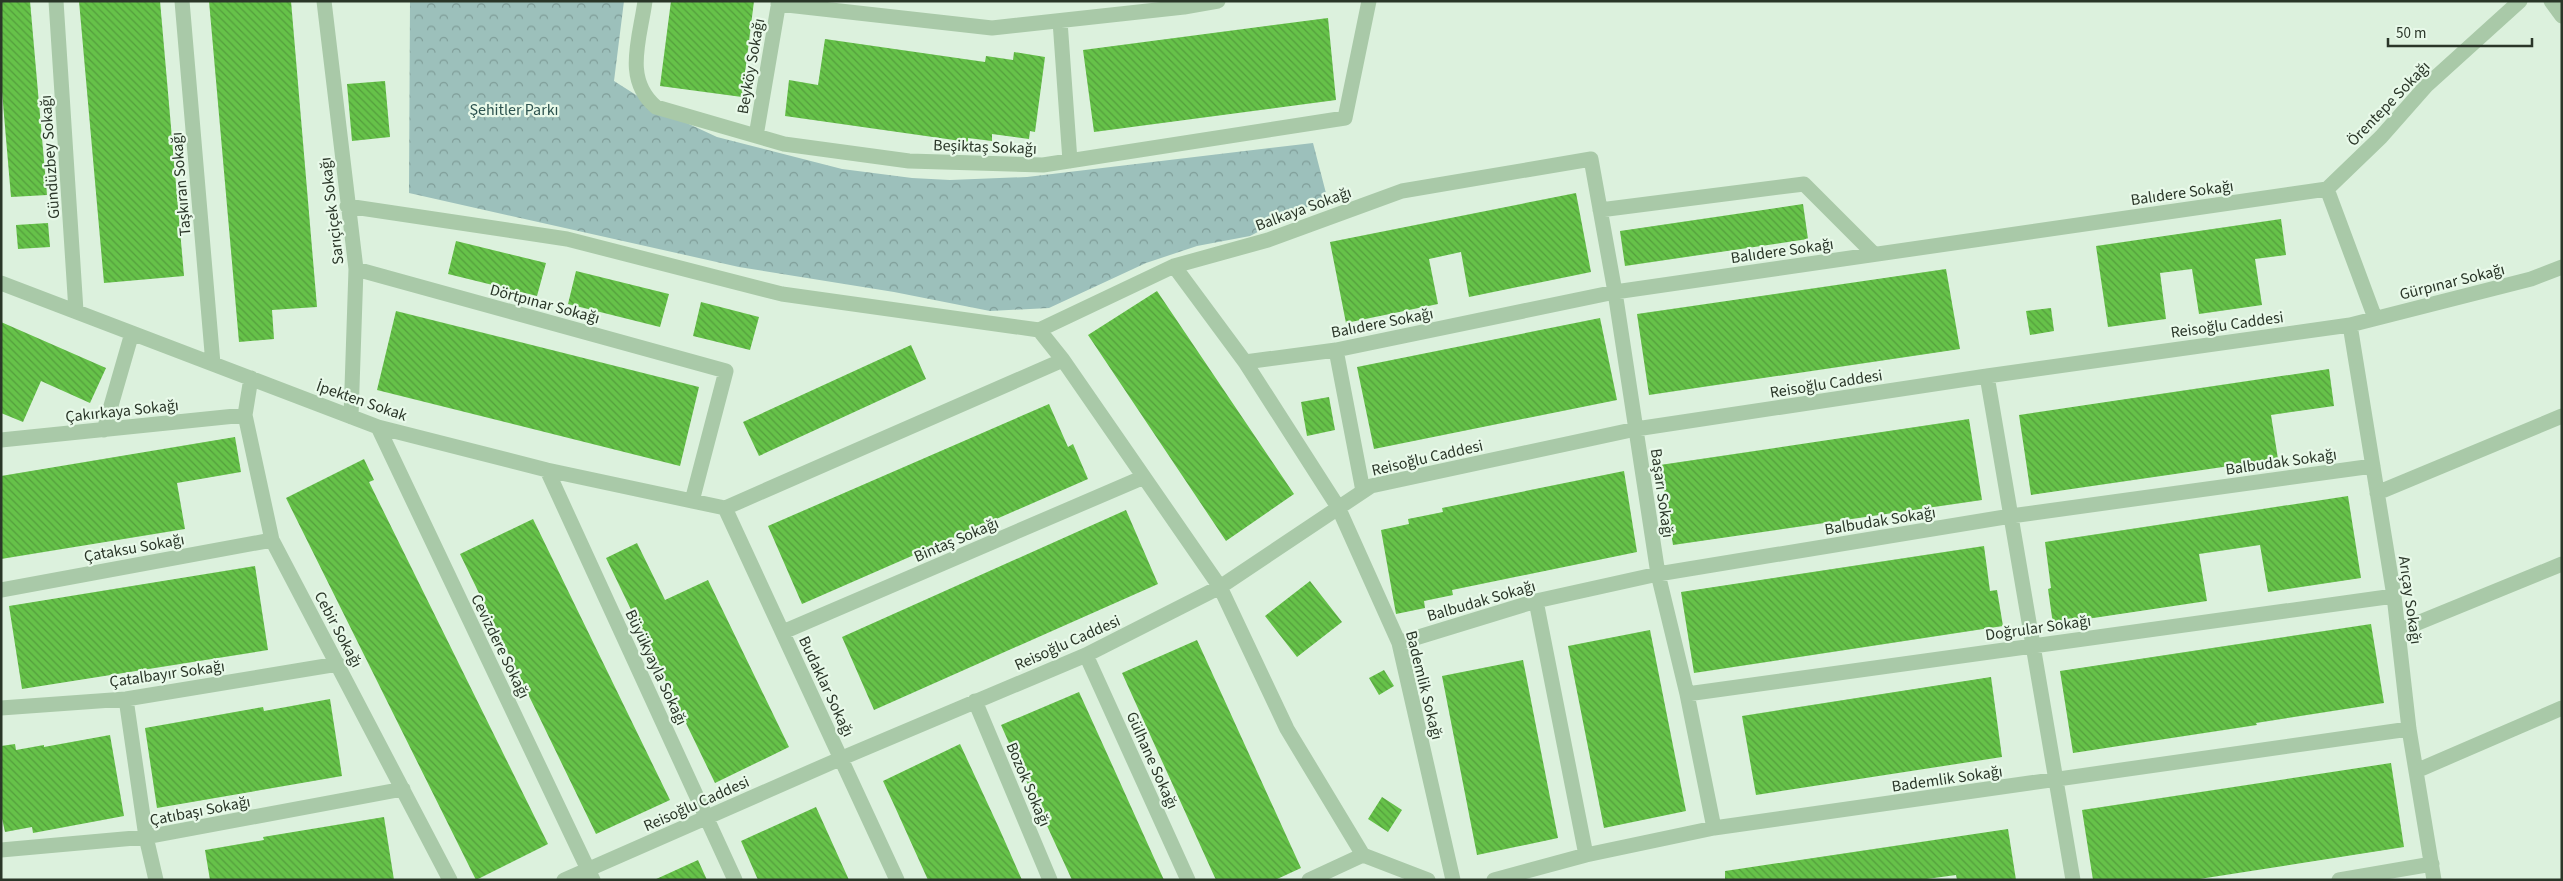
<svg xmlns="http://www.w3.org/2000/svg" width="2563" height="881" font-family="'Source Sans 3',sans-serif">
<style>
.forest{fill:url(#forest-crowns)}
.building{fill:url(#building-back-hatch)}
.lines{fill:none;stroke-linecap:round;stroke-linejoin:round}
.minor{stroke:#a9c9a8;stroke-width:15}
.labels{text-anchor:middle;stroke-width:4.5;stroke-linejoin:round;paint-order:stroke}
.street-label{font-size:16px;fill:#2a3628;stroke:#e8f9e9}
.park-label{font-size:16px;fill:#2d534f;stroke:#e8f9e9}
</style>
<defs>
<pattern id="forest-crowns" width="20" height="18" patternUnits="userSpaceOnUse" patternTransform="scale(1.25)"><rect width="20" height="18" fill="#9cc0bb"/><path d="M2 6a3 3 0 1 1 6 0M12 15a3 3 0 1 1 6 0" fill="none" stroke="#7f9d98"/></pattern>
<pattern id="building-back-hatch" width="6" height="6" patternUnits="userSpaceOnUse" patternTransform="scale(1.25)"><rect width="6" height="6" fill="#66c249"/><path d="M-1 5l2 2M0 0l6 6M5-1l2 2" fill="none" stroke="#549e3d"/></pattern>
</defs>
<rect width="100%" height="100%" fill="#dcf1dd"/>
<path class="forest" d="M410,1H624L614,81L663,112L717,137L842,169L912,178L950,180L1027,177L1313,143L1327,197L1250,236L1197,246L1146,263L1049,308L990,311L894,292L739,267L409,193Z"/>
<path class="building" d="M1,1H30L47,195L11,197L1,80Z
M79,1H160L184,276L104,283Z
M209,1H291L317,307L272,310L274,339L239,342Z
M671,1H754L742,97L660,86Z
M1328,18L1336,100L1094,132L1083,50Z
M825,39L985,62L986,56L1013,60L1014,52L1045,57L1035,132L1030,131L1029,139L992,134V141L968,138V142L785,116L789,80L818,85Z
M385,81L390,137L352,141L347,84Z
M1576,193L1591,272L1469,297L1461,252L1429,259L1438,304L1346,323L1330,242Z
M1803,204L1808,239L1625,266L1620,231Z
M2281,219L2286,255L2255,259L2262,305L2199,314L2192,269L2160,273L2166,319L2108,327L2096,246Z
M48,223L50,247L18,249L16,225Z
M456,241L546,263L537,296L448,274Z
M1946,269L1960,349L1649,395L1637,314Z
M576,271L669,294L660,327L568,304Z
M1157,291L1294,494L1226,541L1088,335Z
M701,302L759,317L750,350L693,336Z
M2051,308L2054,331L2030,335L2026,311Z
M396,311L699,387L680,466L377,390Z
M1600,318L1617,400L1374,449L1357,367Z
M1,322L106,368L90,403L41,381L23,422L1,413Z
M911,345L926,379L759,456L743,422Z
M2329,369L2334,406L2271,415L2278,459L2031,495L2019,415Z
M1329,397L1335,430L1307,436L1301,402Z
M1049,404L1068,447L1073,444L1088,479L802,604L768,526Z
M1969,419L1982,500L1673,545L1660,465Z
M235,437L241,472L177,483L185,529L1,559V476Z
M364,459L374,480L369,482L548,844L476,880L286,498Z
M1624,471L1637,552L1452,590L1453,595L1424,601L1425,608L1396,614L1381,530L1409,524L1408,519L1443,512L1442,508Z
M2348,496L2361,578L2268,592L2260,545L2199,554L2207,601L2053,624L2048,589L2051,588L2045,542Z
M1126,510L1158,584L874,710L842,637Z
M533,519L670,800L596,834L460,554Z
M637,543L665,600L708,580L789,747L715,783L606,558Z
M1984,546L1990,591L1997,590L2003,626L1694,673L1681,592Z
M255,566L268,650L22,689L9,606Z
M1310,581L1342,622L1297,657L1265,616Z
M2371,624L2384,703L2256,723L2257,725L2073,753L2060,671Z
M1650,630L1686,811L1604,828L1568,646Z
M1197,640L1301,868L1275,880H1216L1122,673Z
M1523,660L1558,838L1477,855L1442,676Z
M1384,670L1394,686L1379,695L1369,678Z
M1991,677L2002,757L1756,795L1742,716Z
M1079,692L1109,758L1164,880H1072L1013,752L1001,725Z
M330,699L342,776L157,808L145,728L263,707L264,711Z
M110,735L124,816L33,833L32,827L5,832L1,814V746L15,744L16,750L44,745V747Z
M960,744L999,828L1022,880H928L895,807L883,781Z
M2391,763L2404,847L2193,880H2093L2082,810Z
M1382,797L1402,810L1388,832L1368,819Z
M816,807L849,880H758L741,841Z
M384,817L394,880H210L205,850L264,840L263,837Z
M2008,829L2016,880H1957L1956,875L1919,880H1725V871Z
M698,860L707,880H654Z"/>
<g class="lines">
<path class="minor" d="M56,1L76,311
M182,1L213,364
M324,1L356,269L351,417
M645,1C640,39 623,79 656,107L784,144L909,161L1043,165L1345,118L1369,1
M2551,1L2562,16
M778,4L992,28L1184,7L1218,1
M1060,21L1070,161
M756,136L779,1
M2327,189L2381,137L2426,86L2520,1
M2327,189L2375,318
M347,206L567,239L782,294L1039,330L1063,360
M1600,210L1804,184L1874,254
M1174,266L1245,362L1338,507L1399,643L1453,880
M356,269L726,371L692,501
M1,283L378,427L547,470L725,508
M2350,325L2394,596L2409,729L2434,880
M1039,330L1174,266L1268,240L1402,191L1591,159L1615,292L1658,574L1687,694L1714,828
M1336,350L1363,491
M1245,362L1336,350L1615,292L2327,189
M1987,376L2073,880
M251,378L245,415L272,540L450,880
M378,427L593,880
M104,430L132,333
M1,440L245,415
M547,470L735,880
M2377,493L2562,416
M725,508L1063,360L1220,587L1287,729L1363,855L1428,880
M725,508L897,880
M1,590L272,540
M1536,601L1586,855
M2398,631L2562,564
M783,632L1144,477
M1399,643L1536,601L1658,574L2011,516L2373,466
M1086,655L1188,880
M1687,694L2394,596
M126,699L146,837L156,880
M975,701L1050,880
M1,708L126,699L338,664
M2416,771L2562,708
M1,850L146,837L403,789
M564,880L842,758L1086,655L1220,587L1371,486L1636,429L1987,376L2350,325L2531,279L2562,267
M1309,880L1363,855
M1494,880L1586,855L1714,828L2409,729
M2339,880L2432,864"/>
</g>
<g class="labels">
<g class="street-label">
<text transform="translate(750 66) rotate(-80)" y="6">Beyköy Sokağı</text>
<text transform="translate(2388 103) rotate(-46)" y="6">Örentepe Sokağı</text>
<text transform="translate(985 146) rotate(2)" y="6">Beşiktaş Sokağı</text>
<text transform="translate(49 157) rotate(-94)" y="6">Gündüzbey Sokağı</text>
<text transform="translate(180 184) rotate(-95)" y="6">Taşkıran Sokağı</text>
<text transform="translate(2182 192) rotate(-8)" y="6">Balıdere Sokağı</text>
<text transform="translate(1303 208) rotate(-20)" y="6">Balkaya Sokağı</text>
<text transform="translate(331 211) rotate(-97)" y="6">Sarıçiçek Sokağı</text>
<text transform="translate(1782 250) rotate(-8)" y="6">Balıdere Sokağı</text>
<text transform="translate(2452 281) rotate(-14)" y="6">Gürpınar Sokağı</text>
<text transform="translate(545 303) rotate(15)" y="6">Dörtpınar Sokağı</text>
<text transform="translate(1382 322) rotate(-11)" y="6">Balıdere Sokağı</text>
<text transform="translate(2227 324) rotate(-8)" y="6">Reisoğlu Caddesi</text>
<text transform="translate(1826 383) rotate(-9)" y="6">Reisoğlu Caddesi</text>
<text transform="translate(362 400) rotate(19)" y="6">İpekten Sokak</text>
<text transform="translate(122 410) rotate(-6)" y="6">Çakırkaya Sokağı</text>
<text transform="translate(1427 457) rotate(-13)" y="6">Reisoğlu Caddesi</text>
<text transform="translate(2281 461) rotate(-8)" y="6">Balbudak Sokağı</text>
<text transform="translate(1663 493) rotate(82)" y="6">Başarı Sokağı</text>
<text transform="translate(1880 520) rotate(-9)" y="6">Balbudak Sokağı</text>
<text transform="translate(956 539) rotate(-23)" y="6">Bintaş Sokağı</text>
<text transform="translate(134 547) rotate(-10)" y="6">Çataksu Sokağı</text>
<text transform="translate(1481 600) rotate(-16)" y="6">Balbudak Sokağı</text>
<text transform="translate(2411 600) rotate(82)" y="6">Arıçay Sokağı</text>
<text transform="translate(2038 627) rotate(-8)" y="6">Doğrular Sokağı</text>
<text transform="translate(339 629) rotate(62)" y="6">Cebir Sokağı</text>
<text transform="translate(1067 642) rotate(-24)" y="6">Reisoğlu Caddesi</text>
<text transform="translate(501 646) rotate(64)" y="6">Cevizdere Sokağı</text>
<text transform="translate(657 667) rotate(65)" y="6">Büyükyayla Sokağı</text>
<text transform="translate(167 673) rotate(-8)" y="6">Çatalbayır Sokağı</text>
<text transform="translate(1425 685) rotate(76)" y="6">Bademlik Sokağı</text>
<text transform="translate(827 686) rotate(65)" y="6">Budaklar Sokağı</text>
<text transform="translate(1153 760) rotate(66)" y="6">Gülhane Sokağı</text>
<text transform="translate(1947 778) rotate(-8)" y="6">Bademlik Sokağı</text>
<text transform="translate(1029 784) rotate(67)" y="6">Bozok Sokağı</text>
<text transform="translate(696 803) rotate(-24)" y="6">Reisoğlu Caddesi</text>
<text transform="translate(200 810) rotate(-11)" y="6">Çatıbaşı Sokağı</text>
</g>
<g class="park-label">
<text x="514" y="115">Şehitler Parkı</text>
</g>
</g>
<rect width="2563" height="881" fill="none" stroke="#2a3628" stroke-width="5"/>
<path d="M2388 38v8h144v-8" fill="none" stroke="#2a3628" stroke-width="2.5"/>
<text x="2396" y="38" font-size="15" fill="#2a3628" stroke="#e8f9e9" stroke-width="4" paint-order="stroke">50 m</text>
</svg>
